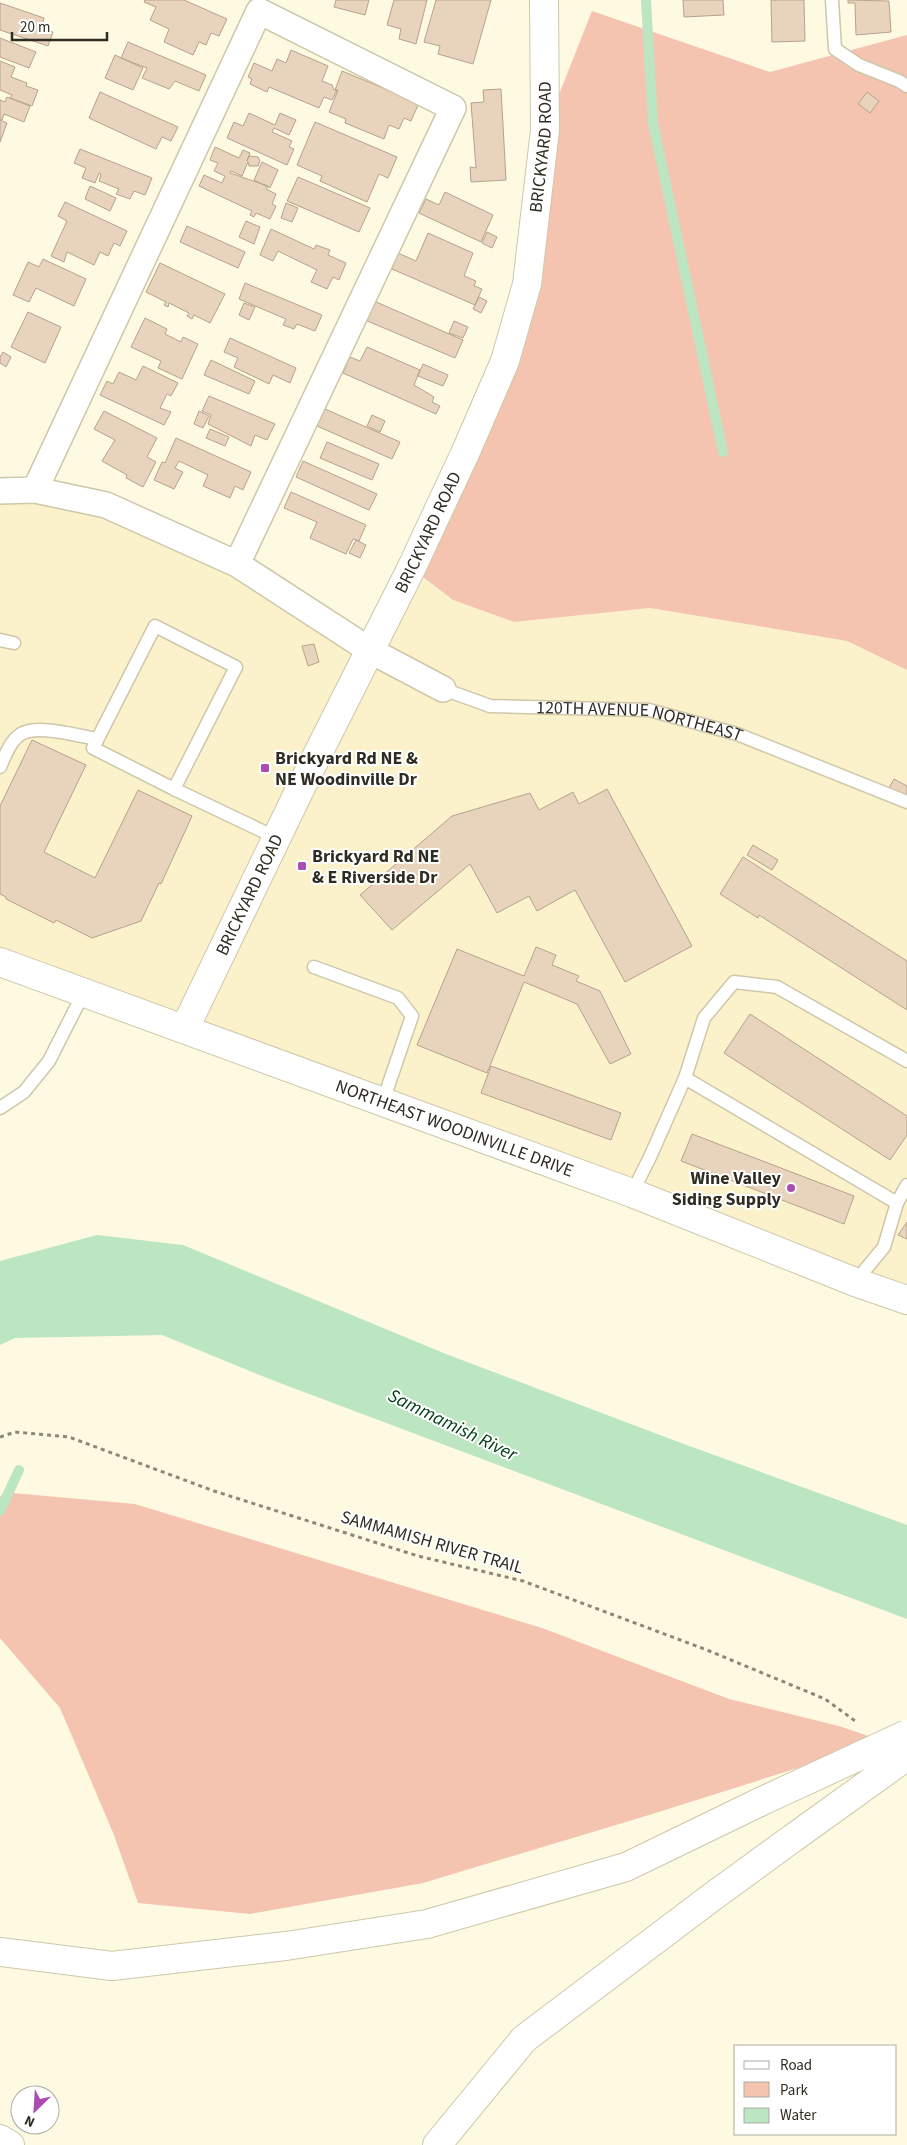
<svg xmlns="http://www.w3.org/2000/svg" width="907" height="2145" font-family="'Source Sans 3',sans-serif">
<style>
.built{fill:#fbf2cc}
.green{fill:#f5c4b0}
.water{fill:#bce5c1}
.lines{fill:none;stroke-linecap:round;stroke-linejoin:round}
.stream{stroke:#bce5c1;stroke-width:10}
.building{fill:#e8d3bc;stroke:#b7a28c}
.lane-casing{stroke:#cec7aa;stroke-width:15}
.street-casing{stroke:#cec7aa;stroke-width:28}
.secondary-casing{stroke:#cec7aa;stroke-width:30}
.highway-casing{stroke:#cec7aa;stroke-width:30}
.path{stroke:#8c8878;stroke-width:3;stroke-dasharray:4 4;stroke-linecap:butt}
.lane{stroke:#fff;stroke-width:12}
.street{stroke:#fff;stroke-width:25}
.secondary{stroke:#fff;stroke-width:28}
.highway{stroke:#fff;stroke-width:28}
.highway-bridge-casing{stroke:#cec7aa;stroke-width:30;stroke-linecap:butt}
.highway-bridge{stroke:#fff;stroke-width:28}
.poi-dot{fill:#ac4bb2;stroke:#fff;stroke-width:2}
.labels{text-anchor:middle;stroke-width:4;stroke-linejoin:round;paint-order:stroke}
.street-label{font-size:18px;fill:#2f2c21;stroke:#fff}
.poi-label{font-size:18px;font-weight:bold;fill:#2f2c21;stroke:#fff;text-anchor:start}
.water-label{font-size:19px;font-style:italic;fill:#004115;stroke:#fff}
</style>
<rect width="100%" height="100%" fill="#fef9e1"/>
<path class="built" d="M0,491L106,505L371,651L411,569L453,600L514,622L650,608L847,641L907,670V1300L0,962Z"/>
<path class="green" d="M592,11L770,72L907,35V670L847,641L650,608L514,622L453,600L411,568L505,361L545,130Z
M13,1493L135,1504L542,1628L729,1699L839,1726L883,1741L649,1815L423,1883L250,1914L138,1903L114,1835L60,1708L0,1638V1496Z"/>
<path class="water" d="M97,1235L183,1245L446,1354L681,1443L907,1525V1619L272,1380L162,1335L15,1338L0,1345V1261Z"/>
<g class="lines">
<path class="stream" d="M646,0L653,123L723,452
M0,1511L19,1470"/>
</g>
<path class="building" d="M145,0H184L227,19L219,36L211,33L206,45L199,42L193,55L164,42L169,29L150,20L156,7L144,2Z
M336,0H369L365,15L334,7Z
M394,0H427L416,44L399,39L401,29L387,25Z
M436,0H491L473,64L438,54L440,46L424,42Z
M683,0H723L724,15L684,17Z
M771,0H804L805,41L772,42Z
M848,0L889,1L891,32L856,35L855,3H848Z
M0,3L44,18L41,28L53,32L48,46L0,30Z
M0,38L36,52L29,68L0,57Z
M128,42L206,75L199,91L175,81L169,89L142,78L147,68L121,58Z
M291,50L328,66L322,81L332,85L334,90H337L332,100L324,97L319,108L269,87L267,92L250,84L252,79L248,77L254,63L272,71L277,59L286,63Z
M115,55L143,68L133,90L105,78Z
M0,61L15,67L11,77L27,83L26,86L38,90L32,106L10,98L12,95L0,90Z
M342,71L419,103L411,121L404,118L399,129L389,125L384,139L345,123L346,119L329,112L338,90H335Z
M501,89L506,180L471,182L470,167L476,168L471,103L484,102L483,90Z
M100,92L178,127L171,141L162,137L156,149L89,118Z
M867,92L879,101L870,113L858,104Z
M7,97L30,106L24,122L4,114L2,120L0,119V100L5,102Z
M249,113L275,125L280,113L296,120L289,135L274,128L272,132L292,141L289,147L294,149L287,165L227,138L234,122L243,126Z
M0,120L7,123L0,142Z
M315,122L397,157L388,178L379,174L367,202L320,181L322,176L297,165Z
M215,147L239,158L243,150L250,153L247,161L249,156L258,157L260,161L258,166H249L248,162L242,176L231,171L230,173L268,186L266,189L276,194L272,204L276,206L270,219L256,213L254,217L250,215L252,211L199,186L204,175L222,183L225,176L214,171L218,163L210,160Z
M80,149L152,178L145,195L134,191L130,199L116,194L119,189L99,181L101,174L99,173L95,183L82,178L86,168L74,163Z
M262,162L278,170L270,188L254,180Z
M298,177L370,208L359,232L287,201Z
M90,186L116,198L110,211L85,199Z
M445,192L493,215L481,242L419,213L426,199L439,205Z
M65,202L127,231L120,246L114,243L108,256L100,252L94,265L67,252L64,262L51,256L67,221L58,216Z
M286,203L298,208L292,222L281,218Z
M246,221L260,227L254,244L239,237Z
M187,226L245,252L238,268L180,242Z
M271,229L314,249L316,245L330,250L328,255L346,263L339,280L333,277L327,289L311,282L317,270L278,251L273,261L260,255Z
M487,232L497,237L492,248L482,243Z
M428,233L473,253L464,276L476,281L474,286L482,289L475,305L392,269L398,253L416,261Z
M43,259L86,279L74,306L36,288L29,302L13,295L28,262L39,267Z
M160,263L225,294L210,323L194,315L192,319L187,316L189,313L169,303L168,307L164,305L166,302L146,292Z
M245,283L322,315L315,331L297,324L294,329L283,325L286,319L239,299Z
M479,297L487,301L481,313L473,309Z
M374,301L463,340L455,358L365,320Z
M244,303L255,307L249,320L239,315Z
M28,312L61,327L45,363L11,347Z
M145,318L167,329L165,334L181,342L183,337L198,344L182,379L158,368L161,361L131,347Z
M454,321L468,327L463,338L449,333Z
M230,338L296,368L290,383L273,375L269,384L234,367L238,358L224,352Z
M367,347L420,370L414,385L434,397L432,402L440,406L436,414L343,373L350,357L360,361Z
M3,352L11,357L6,367L0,363V357Z
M211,360L255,381L249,394L204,375Z
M423,364L448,375L443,386L418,376Z
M143,366L178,383L171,396L167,394L160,408L171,412L164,425L100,395L107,381L113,384L119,372L136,380Z
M209,396L275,424L267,440L255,435L251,446L208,424L211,415L202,411Z
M325,409L400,442L392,459L317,426Z
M104,411L157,438L147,457L156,462L143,487L126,478L127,475L102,461L115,440L94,429Z
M199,411L209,416L203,428L194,424Z
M372,415L385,421L380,432L367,426Z
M210,429L229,437L225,446L206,438Z
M176,438L251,472L243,490L235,486L230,498L203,486L208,475L179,461L175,468L183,472L174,489L154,480L162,462L165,463Z
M327,442L379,464L372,480L320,458Z
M303,461L377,494L369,510L296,477Z
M291,492L366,525L359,541L353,539L346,554L310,538L317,522L284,508Z
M356,540L366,545L360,558L349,553Z
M314,644L319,662L308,666L302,646Z
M32,740L86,765L44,852L95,878L138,790L192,816L161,884L159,883L141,921L92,938L56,920L54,923L6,899V897L0,894V806Z
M894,779L907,786V799L888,790Z
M607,789L692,946L625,982L575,890L537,911L529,896L497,913L470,864L392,930L360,895L452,816L530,793L539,810L573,792L579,804Z
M753,845L778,860L772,870L747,855Z
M743,857L907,961V1010L759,915L758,918L720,894Z
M536,947L556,955L552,965L579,976L576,981L600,991L631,1054L610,1064L577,1004L524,982L487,1073L417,1045L457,949L524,976Z
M750,1014L907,1116V1135L890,1160L724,1053Z
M491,1066L621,1113L611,1140L481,1093Z
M692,1134L854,1196L844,1224L681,1161Z
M907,1222V1239L898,1235Z"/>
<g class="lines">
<defs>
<g id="lane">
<path d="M832,0L835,49L859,65L899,81L907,86"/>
<path d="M0,640L14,643"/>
<path id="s1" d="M443,689L490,706L649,710L737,734L907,802"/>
<path d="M0,767C5,756 10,741 21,734C38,724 78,736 97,739"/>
<path d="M174,789L93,748L155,626L236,667L174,789L277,838"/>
<path d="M314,967L398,998L412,1016L383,1101"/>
<path d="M685,1078L704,1018L734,982L777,987L907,1061"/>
<path d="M0,1108L24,1092L49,1061L84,992"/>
<path d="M632,1193L650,1157L685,1078L897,1203L884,1247L855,1282"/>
<path d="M897,1203L907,1185"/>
</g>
<path id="street" d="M35,490L259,11L453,108L237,564
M0,491L35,490L106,505L237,564L371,651L443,689"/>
<g id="secondary">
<path id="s2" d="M0,962L632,1193L855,1282L907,1300"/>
<path id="s3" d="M185,1028L303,783L411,569L467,449L505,361L527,284L545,130L544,0"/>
</g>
<path id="highway" d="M0,1952L112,1966L286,1946L427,1924L626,1867L760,1802
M0,2139L10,2145
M437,2145L524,2039L712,1897L793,1838"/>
</defs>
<use href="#lane" class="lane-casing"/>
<use href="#street" class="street-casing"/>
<use href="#secondary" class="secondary-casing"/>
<use href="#highway" class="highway-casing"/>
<path class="path" d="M0,1437L15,1432L69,1437L214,1491L418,1556L523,1581L707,1650L825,1699L858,1723"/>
<use href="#lane" class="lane"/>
<use href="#street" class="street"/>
<use href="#secondary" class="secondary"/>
<use href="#highway" class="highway"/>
<defs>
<path id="highway-bridge" d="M760,1802L907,1734
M793,1838L907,1756"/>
</defs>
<use href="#highway-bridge" class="highway-bridge-casing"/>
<use href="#highway-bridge" class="highway-bridge"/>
</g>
<g class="poi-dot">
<rect x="260" y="763" width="10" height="10" rx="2.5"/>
<rect x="297" y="861" width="10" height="10" rx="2.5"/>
<circle cx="791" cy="1188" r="5"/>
</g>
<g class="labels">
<g class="street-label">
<text dy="6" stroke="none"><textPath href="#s3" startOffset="958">BRICKYARD ROAD</textPath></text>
<text dy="6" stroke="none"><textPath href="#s3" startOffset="552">BRICKYARD ROAD</textPath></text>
<text dy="6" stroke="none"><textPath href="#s1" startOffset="201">120TH AVENUE NORTHEAST</textPath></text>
<text dy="6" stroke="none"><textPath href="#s3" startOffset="148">BRICKYARD ROAD</textPath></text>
<text dy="6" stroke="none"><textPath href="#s2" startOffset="484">NORTHEAST WOODINVILLE DRIVE</textPath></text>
<text transform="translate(432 1542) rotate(16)" y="6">SAMMAMISH RIVER TRAIL</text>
</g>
<g class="poi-label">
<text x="275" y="764">Brickyard Rd NE &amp;<tspan x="275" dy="21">NE Woodinville Dr</tspan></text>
<text x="312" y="862">Brickyard Rd NE<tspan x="312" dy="21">&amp; E Riverside Dr</tspan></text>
<text x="781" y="1184" text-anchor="end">Wine Valley<tspan x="781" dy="21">Siding Supply</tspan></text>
</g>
<g class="water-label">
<text transform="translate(453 1424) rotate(26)" y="7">Sammamish River</text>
</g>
</g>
<rect x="734" y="2045" width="162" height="90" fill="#ffffff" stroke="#acaba6"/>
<rect x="744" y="2061" width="25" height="8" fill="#ffffff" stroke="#acaba6"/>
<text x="780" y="2070" font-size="15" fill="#2f2c21">Road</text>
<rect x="744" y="2082" width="25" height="15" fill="#f5c4b0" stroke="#acaba6"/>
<text x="780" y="2095" font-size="15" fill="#2f2c21">Park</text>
<rect x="744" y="2108" width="25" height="15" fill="#bce5c1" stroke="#acaba6"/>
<text x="780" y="2120" font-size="15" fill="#2f2c21">Water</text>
<g transform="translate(35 2110) rotate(205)"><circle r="24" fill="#ffffff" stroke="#acaba6"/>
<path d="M0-4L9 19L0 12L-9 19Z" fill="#ac4bb2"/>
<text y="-8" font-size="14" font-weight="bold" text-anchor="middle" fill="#2f2c21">N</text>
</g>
<path d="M12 32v8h95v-8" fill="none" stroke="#2f2c21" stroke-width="2.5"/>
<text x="20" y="32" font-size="15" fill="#2f2c21" stroke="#ffffff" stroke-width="4" paint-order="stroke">20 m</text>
</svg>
